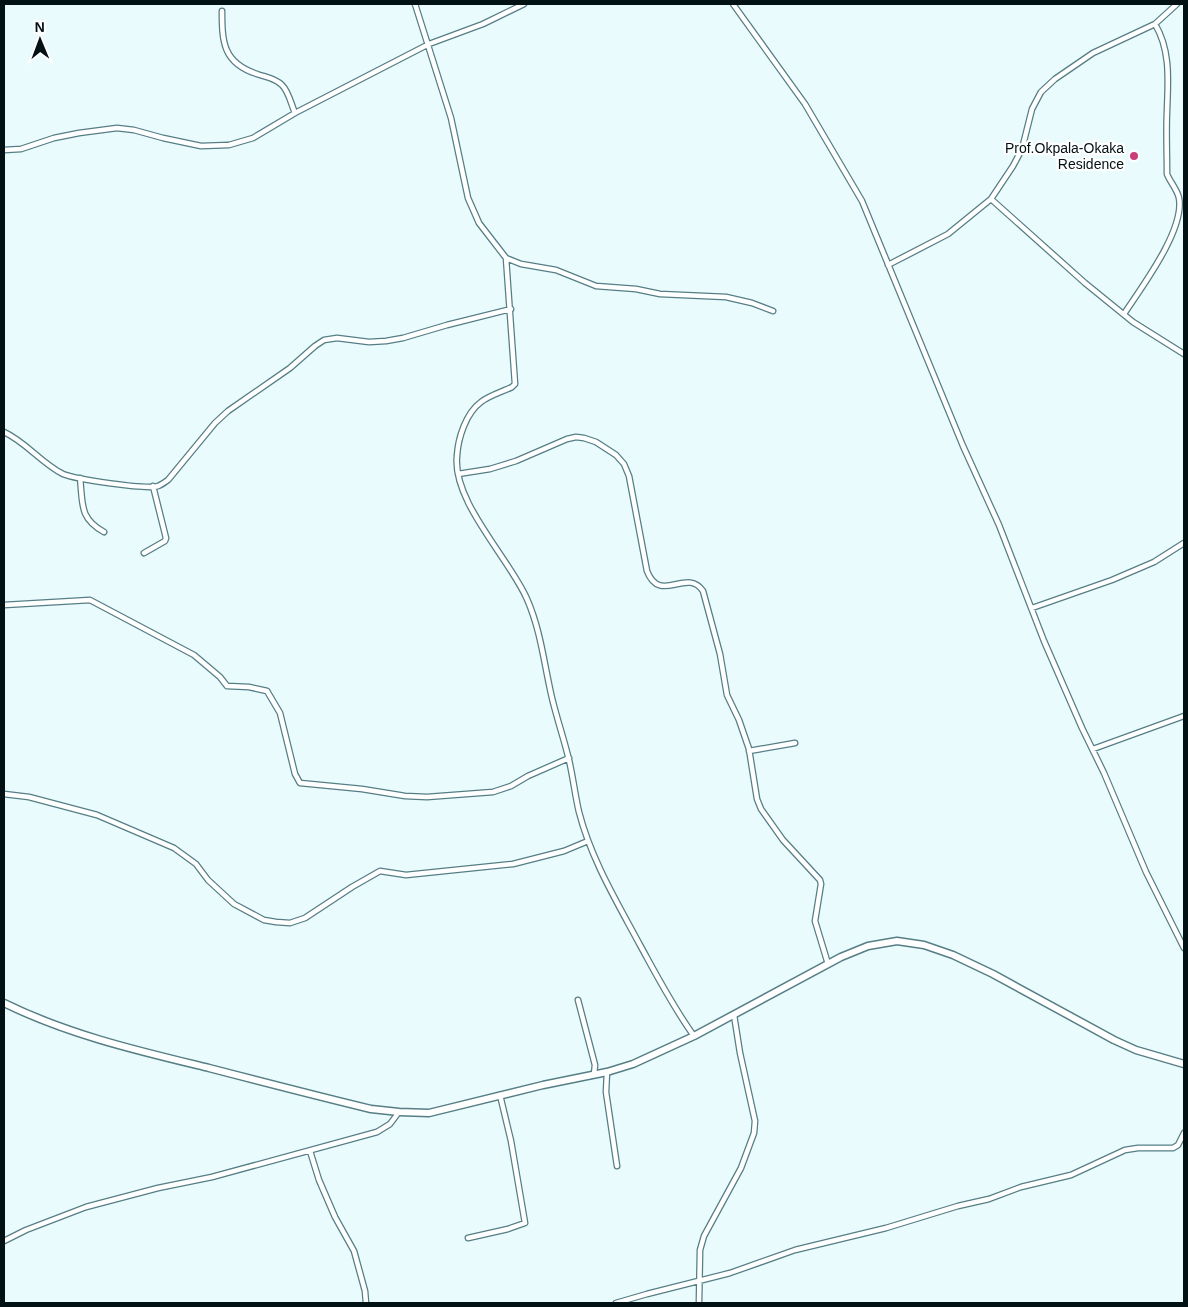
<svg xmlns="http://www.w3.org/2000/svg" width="1188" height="1307" font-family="Helvetica,sans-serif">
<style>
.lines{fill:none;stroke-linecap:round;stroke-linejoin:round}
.street-casing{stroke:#557e85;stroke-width:7}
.secondary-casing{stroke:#557e85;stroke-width:9}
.street{stroke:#fff;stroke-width:4.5}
.secondary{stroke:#fff;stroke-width:6}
.poi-dot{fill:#c93f77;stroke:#fff;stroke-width:2}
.labels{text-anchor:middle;stroke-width:4.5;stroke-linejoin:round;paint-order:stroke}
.poi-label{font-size:14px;fill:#021114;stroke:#fff;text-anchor:end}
</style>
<rect width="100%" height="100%" fill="#eafbfe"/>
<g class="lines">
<defs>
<path id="street" d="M415,4L451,118L468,198L479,223L506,258L515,384L512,387C502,392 490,395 481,402C466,413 458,438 457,456C452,501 509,558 527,599C541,631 544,664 552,698C557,719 564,739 569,760C573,777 575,795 579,812C591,859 617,902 640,945C657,976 673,1007 694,1036
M733,4L805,104L862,201L963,446L999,525L1044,641L1082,728L1104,773L1146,872L1184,948
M222,11C222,42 223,63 257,74C265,77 275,78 282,85C289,92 291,104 295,113
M4,150L21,149L54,138L79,133L117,128L134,130L163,138L201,146L229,145L253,138L295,113L429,44L483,24L524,4
M991,199L1085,283L1133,322L1184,354
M506,258L521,264L556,270L596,286L636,289L660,294L726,297L752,303L773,311
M888,265L948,234L991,199L1013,166L1022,149L1032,109L1041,92L1055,79L1093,53L1155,24L1177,4
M1124,314C1141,288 1185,230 1179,198C1177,189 1170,182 1167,174C1167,153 1166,132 1167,111C1168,81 1171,51 1155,24
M4,432C26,442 41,463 63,474C75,479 146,490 158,486C161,485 165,482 168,480L215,423L228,411L290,368L315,346L324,340L337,338L369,342L386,341L403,338L447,325L511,309
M458,474L490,469L516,461L567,439L576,437L584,438L596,442L616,455L624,464L629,476L647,571C660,605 687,567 703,591L720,654L727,695L739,720L749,749L757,799L761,809L783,840L820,880L821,884L815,921L828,964
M80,478C83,504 79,518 104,532
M144,553L165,541L166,538L153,486
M4,605L90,600L194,655L220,677L227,686L249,687L267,691L280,713L295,774L300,783L362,789L405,796L427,797L493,792L511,786L528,776L569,758
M1032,608L1112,580L1154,562L1184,543
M1093,749L1184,716
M749,751L795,743
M4,794L29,797L97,815L174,848L196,864L208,880L234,904L264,920L276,922L290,923L305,918L352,887L380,871L406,875L513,864L564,851L588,841
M578,1000L595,1065L594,1074
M607,1072L606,1092L617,1166
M310,1151L319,1180L335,1217L354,1251L365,1291L366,1303
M468,1238L508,1229L525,1223L511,1141L500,1095
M4,1241L26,1230L86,1207L158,1188L212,1177L377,1132L390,1124L399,1112
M616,1303L647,1294L730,1273L795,1250L886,1228L958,1206L989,1199L1021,1187L1071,1175L1125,1150L1138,1148H1173L1178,1145L1184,1133
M699,1303L700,1250L704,1236L741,1168L754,1133L755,1121L740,1053L734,1015"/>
<path id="secondary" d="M4,1003C69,1035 139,1051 209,1068C263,1082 317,1096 371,1109L399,1112L429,1113L543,1085L607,1072L633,1064L694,1036L841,957L868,946L897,941L924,945L953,955L993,974L1114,1040L1136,1050L1184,1064"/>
</defs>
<use href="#street" class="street-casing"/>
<use href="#secondary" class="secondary-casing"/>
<use href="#street" class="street"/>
<use href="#secondary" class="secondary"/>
</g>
<circle class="poi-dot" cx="1134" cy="156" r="5"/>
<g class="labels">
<g class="poi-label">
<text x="1124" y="153">Prof.Okpala-Okaka<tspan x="1124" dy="16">Residence</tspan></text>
</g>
</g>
<rect width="1188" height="1307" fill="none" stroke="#021114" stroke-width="10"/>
<g transform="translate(40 40) rotate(359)" stroke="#ffffff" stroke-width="4" paint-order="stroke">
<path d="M0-4L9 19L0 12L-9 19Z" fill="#021114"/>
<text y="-8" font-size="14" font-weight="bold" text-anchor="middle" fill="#021114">N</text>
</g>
</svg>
